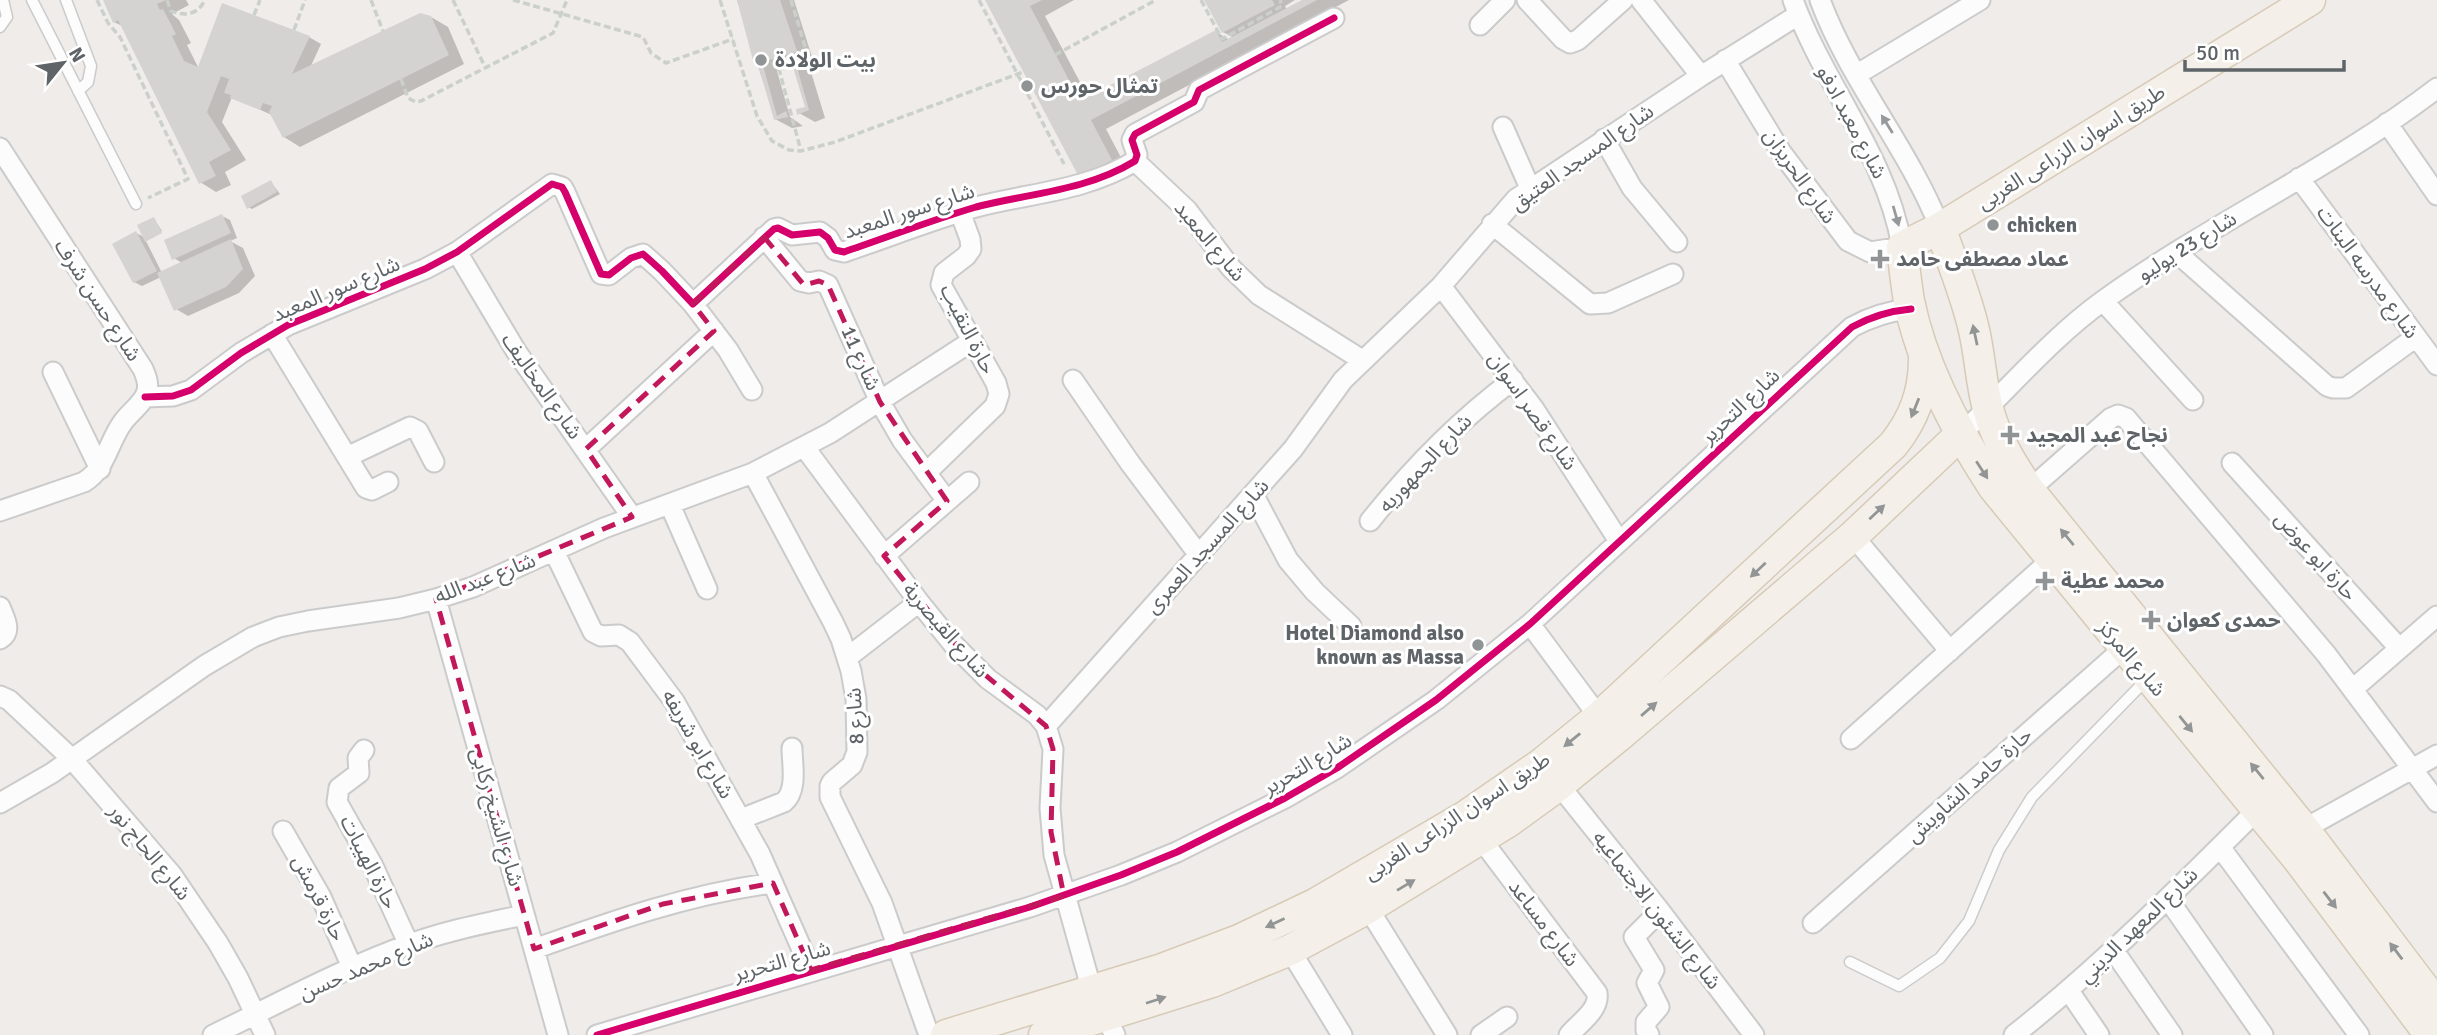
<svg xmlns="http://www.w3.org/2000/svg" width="2437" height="1035" font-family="Signika,'Noto Sans Arabic',sans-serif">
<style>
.shadow{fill:#0003}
.building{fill:#d5d3d2}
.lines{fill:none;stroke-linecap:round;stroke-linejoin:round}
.lane-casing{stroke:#cbcbcb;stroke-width:13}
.street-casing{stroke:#cbcbcb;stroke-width:23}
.primary-casing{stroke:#d7cab6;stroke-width:33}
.path{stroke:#cbd0cb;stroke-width:3.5;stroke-dasharray:7 3.5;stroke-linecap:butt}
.lane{stroke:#fdfcfc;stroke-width:10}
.street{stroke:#fdfcfc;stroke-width:19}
.primary{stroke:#f4f0e9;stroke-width:30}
.cycleway-casing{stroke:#fff;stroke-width:11}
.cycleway{stroke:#d6006c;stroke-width:7}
.oneway{fill:#96999c}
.oneway2{fill:#929595}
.marked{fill:none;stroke:#c2185b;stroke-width:5;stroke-dasharray:14 9;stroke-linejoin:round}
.poi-dot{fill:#919495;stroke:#fff;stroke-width:2.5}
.labels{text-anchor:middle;stroke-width:6;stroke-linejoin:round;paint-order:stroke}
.poi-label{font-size:21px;font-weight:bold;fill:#5e6468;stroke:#fff;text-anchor:start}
.street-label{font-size:21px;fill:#5e6468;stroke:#fff}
</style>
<rect width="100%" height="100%" fill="#efece9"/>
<path class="shadow" d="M105,0H186L189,5L172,14L179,20L191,43L187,45L199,69L309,37L321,44L310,68L431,17L448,27L464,64L300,147L284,137L274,116L232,97L222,122L246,160L225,172L231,185L216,192L200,182L124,27L114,22Z
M737,0H794L813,60L808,62L825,118L815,122L799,113L807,108L795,66L777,71L790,117L803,126L792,128L775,119Z
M987,0H1074L1045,16L1089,99L1216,32L1230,40L1234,38L1223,32L1206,0H1295L1285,6L1287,10L1306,0H1349L1106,129L1127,169L1097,185Z
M271,182L280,194L252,209L248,207Z
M222,216L230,220L237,238L230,241L243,248L255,276L239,293L188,316L176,309L161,277L142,286L134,282L136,233L146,238L154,219L162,231L145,239L162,273L182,263L174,258Z"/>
<path class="building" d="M103,0H166L157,4L160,10L163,9L176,34L172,36L184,61L198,67L222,3L310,36L292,74L420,13L431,16L449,55L283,138L269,112L272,106L263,103L260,110L230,98L231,95L224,93L229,79L221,76L207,112L231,150L209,162L216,176L199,184L118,20L113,23Z
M737,0H780L797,51L793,53L809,110L797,115L796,109L805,107L789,54L776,58L762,62L777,116L786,111L788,117L774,120L758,64H754Z
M985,0H1042L1030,6L1080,101L1216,30L1222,42L1302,0H1317L1091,120L1112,160L1079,177Z
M1204,0H1272L1275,5L1222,33Z
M271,180L277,192L247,209L241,196Z
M222,214L231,233L172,260L164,240Z
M154,217L162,233L145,242L137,225Z
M136,231L157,271L133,283L112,244Z
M231,239L243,269L226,287L174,311L157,273Z"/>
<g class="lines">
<defs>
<path id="lane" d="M32,0L136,204
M66,0L91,66L88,82L78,91
M0,27L7,17L3,0
M1850,962L1899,986L1940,958L1969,921L1999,850L2032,797L2146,680"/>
<path id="street" d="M1527,0L1563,39L1570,43L1578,40L1623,0
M1641,0L1701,76
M1820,0C1850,81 1908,147 1940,228
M1480,25L1505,0
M1725,60L1781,152L1848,241L1870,252L1902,247C1887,156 1824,85 1793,0
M1856,75L1980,0
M2387,123L2437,195
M1503,127L1530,188
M1604,139L1632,188L1677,242
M0,148L143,369C146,376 149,383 147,391C144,403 130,412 123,422C108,442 106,469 84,482L0,511
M1135,161L1187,210L1231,268L1259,295L1362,360
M2299,178L2437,365
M1492,224L1590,304L1608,303L1673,274
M764,237L800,281L809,283L819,281L828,285L880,402L902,440L947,501
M457,252L516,351L632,517
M2176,252L2327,386L2333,388H2346L2416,337
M1441,286L1534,409L1619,541
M2103,301L2193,400
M693,304L728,350L752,390
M272,334L366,488L372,490L388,482
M53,372L100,469
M1073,380L1130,463L1199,555
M145,397L173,396L191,390L241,353L288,325L425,269L457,252L552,184L562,187L565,192L601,274L609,275L631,258L643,254L662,271L693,304L774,229L778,228L792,235L820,232L828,238L835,250L844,252C888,237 932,220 976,207C1030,193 1086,191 1135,161L1137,155L1132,140L1135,134L1194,102L1199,90L1334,18
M1961,434C2009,389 2050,339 2104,300C2211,223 2333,168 2437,88
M805,448L919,602L953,644L988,679L1037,715L1046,726L1053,749L1050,808L1054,855L1092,991L1115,1035
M586,449L714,331
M347,457L410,427L418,431L434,462
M2232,463L2399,648
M753,473L833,622L841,639L851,671L856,699L857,752L852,765L832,782L830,786V797L882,903L929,1035
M926,473L995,406L999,394L996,383L941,285L944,273L966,256L971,249L970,239L960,212
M2029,490L2111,418L2118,415L2126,418L2326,654L2437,802
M1253,494L1288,560L1315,592L1351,626
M670,505L707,589
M1370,521C1413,467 1458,421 1513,380
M1853,536L1950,651
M554,551L593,632L601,636L619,635L630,642L674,701L760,854L811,970
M884,556L969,482
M436,599L558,1035
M0,607C4,618 13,631 0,639
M1530,624L1599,717
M848,657L919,602
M2353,689L2437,616
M0,696L9,700L72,759L172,875L218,943L238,978L265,1035
M1046,726L1293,449L1343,380L1441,286L1516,199L1701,76L1798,15
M1851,739L2051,560
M364,750L358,758L359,773L339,788L337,802L373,866L409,945
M1559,785L1660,911L1754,1035
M0,803L52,773L204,666L253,637L279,627L308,621L399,608L436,599L473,587L604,528L753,473L830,433L972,341
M741,819L784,802C798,790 792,764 792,748
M2304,829L2437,755
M283,831L321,897L352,967
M1481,839L1597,993C1600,1010 1579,1023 1569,1035
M2220,847L2359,1035
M2168,899L2263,1035
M1368,908L1447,1035
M1813,923L2124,648
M534,949C613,921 689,894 773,883
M1290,950L1342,1035
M2114,951L2172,1035
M2069,991L2099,1035
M213,1035C273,1006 332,974 394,950C436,933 480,924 524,915
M597,1035L1030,907L1121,875L1177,852L1285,798L1337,768L1436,700L1530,624L1852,327C1872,316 1889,311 1911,309
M1481,1035L1507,1017
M1649,1035L1646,1030V1022L1659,1007L1647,983L1654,970L1634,937L1660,911
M2014,1035C2101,966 2179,888 2257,810"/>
<path id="primary" d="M2310,0L1940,228L1902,247C1904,265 1906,283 1909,301C1922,366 1958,433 1994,488L2297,858L2430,1035
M1940,228C1952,261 1966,295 1974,330C1980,356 1981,383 1988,409C1996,439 2012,464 2029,490L2304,829L2437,1005
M946,1035L1162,969L1239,940L1315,904L1464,817L1541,764L1599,717L1893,445C1914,419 1924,392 1924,359
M1044,1035L1212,982L1290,950L1368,908L1508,822L1559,785L1619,736L1853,536L1961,434"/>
</defs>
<use href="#lane" class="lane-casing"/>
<use href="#street" class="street-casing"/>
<use href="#primary" class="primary-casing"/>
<path class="path" d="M97,0L108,23L120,37L188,179L148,198
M167,0L171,11C186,17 198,14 205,0
M371,0L383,31
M453,0L485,67
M513,0L643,37L651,53L666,63L733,39
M720,0L757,116L772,141L789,150L801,151L835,142L1023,72
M791,0L813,73
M979,0L1064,164
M1201,0L1222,39L1282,6L1280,0
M254,15L260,0
M294,30L305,0
M1055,55L1156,0
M776,58L801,151
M401,79L408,98L416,102L421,101L553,33L567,0"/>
<use href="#lane" class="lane"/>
<use href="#street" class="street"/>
<use href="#primary" class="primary"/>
<defs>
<path id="cycleway" d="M145,397L173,396L191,390L241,353L288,325L425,269L457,252L552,184L562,187L565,192L601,274L609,275L631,258L643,254L662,271L693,304L774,229L778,228L792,235L820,232L828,238L835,250L844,252C888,237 932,220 976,207C1030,193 1086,191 1135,161L1137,155L1132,140L1135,134L1194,102L1199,90L1334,18
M597,1035L1030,907L1121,875L1177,852L1285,798L1337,768L1436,700L1530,624L1852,327C1872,316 1889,311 1911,309"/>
</defs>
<use href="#cycleway" class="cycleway-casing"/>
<use href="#cycleway" class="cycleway"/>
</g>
<defs><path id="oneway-solid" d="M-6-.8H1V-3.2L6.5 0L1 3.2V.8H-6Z" transform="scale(1.75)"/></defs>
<g class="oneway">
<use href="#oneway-solid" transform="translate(1887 124) rotate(-122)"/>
<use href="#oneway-solid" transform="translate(1896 216) rotate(74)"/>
</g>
<g class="oneway2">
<use href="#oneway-solid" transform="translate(1975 335) rotate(-102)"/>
<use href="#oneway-solid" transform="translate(1915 408) rotate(112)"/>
<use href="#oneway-solid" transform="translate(1982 470) rotate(57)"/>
<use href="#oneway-solid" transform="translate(1877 512) rotate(-43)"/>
<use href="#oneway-solid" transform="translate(2067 537) rotate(-129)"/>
<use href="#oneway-solid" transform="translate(1758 570) rotate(137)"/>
<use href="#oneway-solid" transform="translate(1649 709) rotate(-41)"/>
<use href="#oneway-solid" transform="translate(2186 724) rotate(51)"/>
<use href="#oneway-solid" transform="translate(1572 740) rotate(141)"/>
<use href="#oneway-solid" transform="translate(2257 771) rotate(-129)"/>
<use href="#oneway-solid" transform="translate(1406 885) rotate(-31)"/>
<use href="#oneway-solid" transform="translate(2330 900) rotate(52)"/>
<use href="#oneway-solid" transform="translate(1275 923) rotate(155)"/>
<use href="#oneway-solid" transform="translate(2396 951) rotate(-127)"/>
<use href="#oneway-solid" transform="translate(1156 1000) rotate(-18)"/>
</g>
<path class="marked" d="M764,237L804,285L819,281L828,285L880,402L947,501L884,556L971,663L1046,726L1053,749L1051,832L1064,896L811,970L773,883L663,904L534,949L436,599L632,517L586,449L714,331L693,304Z"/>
<g class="poi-dot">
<circle cx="761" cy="60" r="7"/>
<circle cx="1027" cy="86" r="7"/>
<circle cx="1993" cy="225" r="7"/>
<path d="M1876.5 248.5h7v7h7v7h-7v7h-7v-7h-7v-7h7z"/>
<path d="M2006.5 424.5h7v7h7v7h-7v7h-7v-7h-7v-7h7z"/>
<path d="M2041.5 570.5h7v7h7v7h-7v7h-7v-7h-7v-7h7z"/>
<path d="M2147.5 609.5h7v7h7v7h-7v7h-7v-7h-7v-7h7z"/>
<circle cx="1478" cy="645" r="7"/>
</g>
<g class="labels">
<g class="poi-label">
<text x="775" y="67">بيت الولادة</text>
<text x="1041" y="93">تمثال حورس</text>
<text x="2007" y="232">chicken</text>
<text x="1896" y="266">عماد مصطفى حامد</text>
<text x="2026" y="442">نجاح عبد المجيد</text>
<text x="2061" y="588">محمد عطية</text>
<text x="2167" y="627">حمدى كعوان</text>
<text x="1464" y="640" text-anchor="end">Hotel Diamond also<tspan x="1464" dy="24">known as Massa</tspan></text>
</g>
<g class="street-label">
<text transform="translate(1852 122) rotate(62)" y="7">شارع معبد ادفو</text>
<text transform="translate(2071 147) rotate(-32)" y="7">طريق اسوان الزراعى الغربى</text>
<text transform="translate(1582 157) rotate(-35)" y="7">شارع المسجد العتيق</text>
<text transform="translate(1800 176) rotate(55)" y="7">شارع الحريزان</text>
<text transform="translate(909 211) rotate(-18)" y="7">شارع سور المعبد</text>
<text transform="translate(1210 241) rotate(50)" y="7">شارع المعبد</text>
<text transform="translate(2187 246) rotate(-32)" y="7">شارع 23 يوليو</text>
<text transform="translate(2368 272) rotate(54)" y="7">شارع مدرسه البنات</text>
<text transform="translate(336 289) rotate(-23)" y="7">شارع سور المعبد</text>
<text transform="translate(98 300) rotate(57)" y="7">شارع حسن شرف</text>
<text transform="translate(968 329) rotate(63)" y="7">حارة النقيب</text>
<text transform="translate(861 358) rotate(66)" y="7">شارع 11</text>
<text transform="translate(542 386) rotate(55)" y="7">شارع المخاليف</text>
<text transform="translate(1740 406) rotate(-43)" y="7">شارع التحرير</text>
<text transform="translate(1533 411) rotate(55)" y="7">شارع قصر اسوان</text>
<text transform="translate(1425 463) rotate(-47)" y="7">شارع الجمهوريه</text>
<text transform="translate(1207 546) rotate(-48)" y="7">شارع المسجد العمرى</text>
<text transform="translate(2316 556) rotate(48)" y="7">حارة ابو عوض</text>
<text transform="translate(485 578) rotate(-21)" y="7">شارع عبد الله</text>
<text transform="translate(946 630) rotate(49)" y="7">شارع القيصرية</text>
<text transform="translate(2132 658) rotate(50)" y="7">شارع المركز</text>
<text transform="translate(855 716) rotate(-93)" y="7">شارع 8</text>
<text transform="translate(698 744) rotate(60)" y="7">شارع ابو شريفه</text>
<text transform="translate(1307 764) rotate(-31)" y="7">شارع التحرير</text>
<text transform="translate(1969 785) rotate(-42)" y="7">حارة حامد الشاويش</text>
<text transform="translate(1457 816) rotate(-33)" y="7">طريق اسوان الزراعى الغربى</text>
<text transform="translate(497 817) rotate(74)" y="7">شارع الشيخ ركابى</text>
<text transform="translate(150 852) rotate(51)" y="7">شارع الحاج نور</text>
<text transform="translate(369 862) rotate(63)" y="7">حارة الهيبات</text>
<text transform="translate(319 898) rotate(63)" y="7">حارة قرمش</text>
<text transform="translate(1657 910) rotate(52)" y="7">شارع الشئون الاجتماعيه</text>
<text transform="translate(1544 923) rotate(53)" y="7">شارع مساعد</text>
<text transform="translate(2138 925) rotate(-44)" y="7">شارع المعهد الديني</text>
<text transform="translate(782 961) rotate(-16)" y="7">شارع التحرير</text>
<text transform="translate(366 966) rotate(-23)" y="7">شارع محمد حسن</text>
</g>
</g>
<g transform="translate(63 63) rotate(60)" stroke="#ffffff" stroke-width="5" paint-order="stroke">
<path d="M0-5L12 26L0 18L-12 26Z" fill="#5e6468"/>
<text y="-10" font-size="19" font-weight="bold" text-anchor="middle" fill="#5e6468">N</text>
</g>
<path d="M2185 60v10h159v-10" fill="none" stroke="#5e6468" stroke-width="3.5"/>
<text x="2196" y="60" font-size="21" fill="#5e6468" stroke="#ffffff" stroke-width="5" paint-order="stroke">50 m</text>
</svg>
